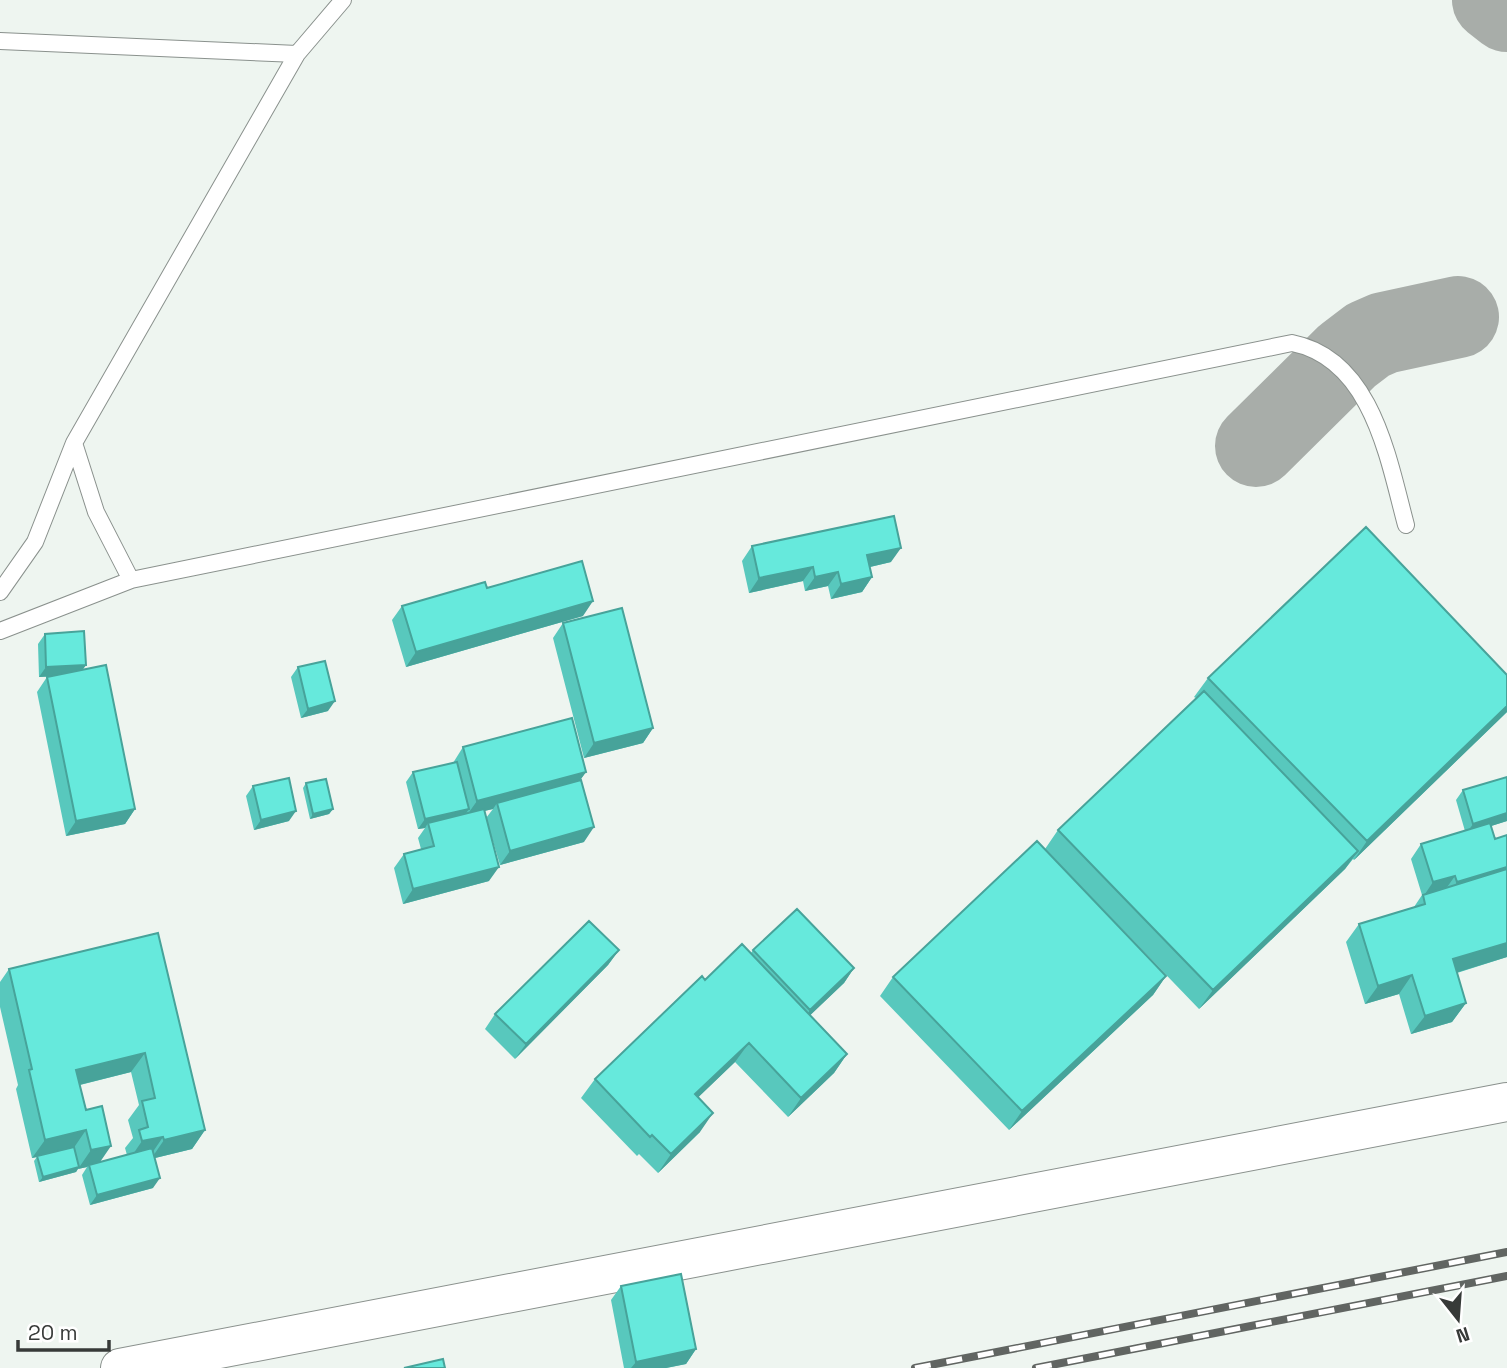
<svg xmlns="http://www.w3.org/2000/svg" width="1507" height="1368" font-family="'Space Grotesk',sans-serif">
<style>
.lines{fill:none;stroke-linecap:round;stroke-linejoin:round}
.taxiway{stroke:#a8ada9;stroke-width:82}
.lane-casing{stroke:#8a918d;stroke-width:18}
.secondary-casing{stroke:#8a918d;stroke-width:40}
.lane{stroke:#fff;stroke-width:16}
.secondary{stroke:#fff;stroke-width:38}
.rail-casing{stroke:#616562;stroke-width:8}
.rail{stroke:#fff;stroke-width:5;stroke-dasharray:16;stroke-linecap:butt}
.wall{fill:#58c8bd;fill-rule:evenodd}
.shaded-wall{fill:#47a39a}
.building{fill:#66e9dc;stroke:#47a39a;stroke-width:2}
</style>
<rect width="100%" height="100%" fill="#eef5f0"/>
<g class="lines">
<path class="taxiway" d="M1493,0L1507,11
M1256,446L1347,356L1368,340L1384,333L1458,317"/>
<defs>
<path id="lane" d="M0,41L297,54
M131,580L96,512L74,443L297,54L343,0
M0,592L35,542L74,443
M0,631L131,580L1292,343C1372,359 1388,458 1406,525"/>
<path id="secondary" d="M120,1368L1507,1102"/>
</defs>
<use href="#lane" class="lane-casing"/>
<use href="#secondary" class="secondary-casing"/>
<use href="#lane" class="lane"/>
<use href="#secondary" class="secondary"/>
<defs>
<path id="rail" d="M915,1368L1507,1252
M1036,1368L1507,1276"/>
</defs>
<use href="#rail" class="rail-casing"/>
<use href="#rail" class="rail"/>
</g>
<path class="wall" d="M752,546L891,562L870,567L872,577L862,592L831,599L828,586L805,591L803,581L749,593L742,561Z
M487,588L583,616L406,667L392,620L402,606Z
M563,623L653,728L643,743L584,758L553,638Z
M45,634L86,665L82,670L135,809L125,824L66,836L37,692L47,677L53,676L39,677L38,644Z
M298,667L328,711L301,718L291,677Z
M1507,675V712L1354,860L1353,859L1345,869L1199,1009L1045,849L1058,830L1196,698L1194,697L1208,678Z
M463,747L586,772L580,780L584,842L500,865L486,818L493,809L484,811L489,881L403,904L394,868L404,854L421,849L418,838L425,828L418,829L406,782L413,772L453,763Z
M1507,777V821L1491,826L1495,839L1507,835V957L1457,973L1466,1003L1452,1022L1411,1034L1399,994L1365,1004L1346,942L1359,924L1414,907L1422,895L1411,859L1421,844L1465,831L1456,800L1463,790Z
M306,783L333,809L329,814L310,819L303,788Z
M253,786L289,821L254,830L246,796Z
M158,933L205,1130L192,1149L155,1158L153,1188L90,1205L82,1175L87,1167L78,1169L76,1172L39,1182L34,1161L37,1157L32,1158L16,1089L18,1085L0,1007V982L9,969ZM131,1072L139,1105L128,1120L133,1138L125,1148L127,1155L100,1162L80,1085Z
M619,950L608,965L515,1059L485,1029L495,1014Z
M753,950L854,968L844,983L810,1015L847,1054L834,1073L788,1117L735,1062L698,1097L700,1132L658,1173L639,1154L637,1156L581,1098L595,1079L705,980L751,953Z
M1166,976L1153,995L1009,1130L880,996L893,977Z
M621,1286L696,1349L686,1364L666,1368H624L611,1300Z"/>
<path class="shaded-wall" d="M901,548L891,562L857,570L867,555Z
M813,567L803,581L749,593L759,578Z
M838,572L828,586L805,591L815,577Z
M872,577L862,592L831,599L841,584Z
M593,601L583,616L406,667L416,652Z
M86,665L79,675L39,677L46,667Z
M335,701L328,711L301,718L308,709Z
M1507,706V712L1354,860L1367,841Z
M653,728L643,743L584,758L594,743Z
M586,772L576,786L497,803L493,809L467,815L477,801Z
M135,809L125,824L66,836L76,821Z
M333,809L329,814L310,819L313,814Z
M469,809L462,819L428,823L425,828L418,829L425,819Z
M296,811L289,821L254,830L261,820Z
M1507,813V821L1466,834L1473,824Z
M594,827L584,842L500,865L510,851Z
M1358,851L1345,869L1199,1009L1213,990Z
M499,867L489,881L403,904L413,889Z
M1507,867V879L1447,897L1457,882Z
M1455,876L1445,890L1423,897L1433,882Z
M1507,943V957L1439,978L1453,959Z
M619,950L608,965L515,1059L526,1044Z
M854,968L844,983L800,1025L810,1010Z
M1412,975L1399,994L1365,1004L1378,986Z
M1166,976L1153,995L1009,1130L1022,1111Z
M1466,1003L1452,1022L1411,1034L1425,1016Z
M749,1043L735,1062L682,1113L695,1094Z
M145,1053L131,1072L63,1089L76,1070Z
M847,1054L834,1073L788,1117L801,1098Z
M713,1113L700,1132L658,1173L671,1154Z
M86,1130L73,1149L32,1158L45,1140Z
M205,1130L192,1149L151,1159L164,1140Z
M163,1137L150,1156L129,1160L142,1141Z
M111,1146L98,1165H89L87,1167L78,1169L91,1150Z
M79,1167L76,1172L39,1182L43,1177Z
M160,1178L153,1188L90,1205L97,1195Z
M696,1349L686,1364L666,1368H631L636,1362Z"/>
<path class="building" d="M894,516L901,548L867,555L872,577L841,584L838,572L815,577L813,567L759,578L752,546Z
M1366,527L1507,675V706L1367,841L1208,678Z
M582,561L593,601L416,652L402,606L485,582L487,588Z
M622,608L653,728L594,743L563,623Z
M84,631L86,665L46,667L45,634Z
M325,661L335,701L308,709L298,667Z
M106,665L135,809L76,821L47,677Z
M1204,691L1358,851L1213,990L1058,830Z
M572,718L586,772L477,801L463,747Z
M457,762L469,809L425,819L413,772Z
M1507,777V813L1473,824L1463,790Z
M289,778L296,811L261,820L253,786Z
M326,779L333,809L313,814L306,783Z
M581,780L594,827L510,851L497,803Z
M484,809L499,867L413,889L404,854L434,846L428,823Z
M1490,823L1495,839L1507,835V867L1457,882L1455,876L1433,882L1421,844Z
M1037,841L1166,976L1022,1111L893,977Z
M1507,869V943L1453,959L1466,1003L1425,1016L1412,975L1378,986L1359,924L1425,904L1423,895Z
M797,909L854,968L810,1010L753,950Z
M589,921L619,950L526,1044L495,1014Z
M158,933L205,1130L164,1140L163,1137L142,1141L139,1130L148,1127L142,1101L155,1098L145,1053L76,1070L86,1110L102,1106L111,1146L91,1150L86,1130L45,1140L29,1070L32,1069L9,969Z
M742,944L847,1054L801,1098L749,1043L695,1094L713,1113L671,1154L652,1135L650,1137L595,1079L702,976L705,980Z
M74,1147L79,1167L43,1177L37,1156Z
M152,1148L160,1178L97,1195L89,1165Z
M681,1274L696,1349L636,1362L621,1286Z
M443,1359L445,1368H404Z"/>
<g transform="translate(1458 1319) rotate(163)" stroke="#ffffff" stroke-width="5" paint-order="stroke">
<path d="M0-5L12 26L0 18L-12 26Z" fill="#373a38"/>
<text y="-10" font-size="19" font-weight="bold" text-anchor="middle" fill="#373a38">N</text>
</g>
<path d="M18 1340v10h91v-10" fill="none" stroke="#373a38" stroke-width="3.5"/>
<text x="28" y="1340" font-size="21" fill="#373a38" stroke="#ffffff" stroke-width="5" paint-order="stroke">20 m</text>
</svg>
